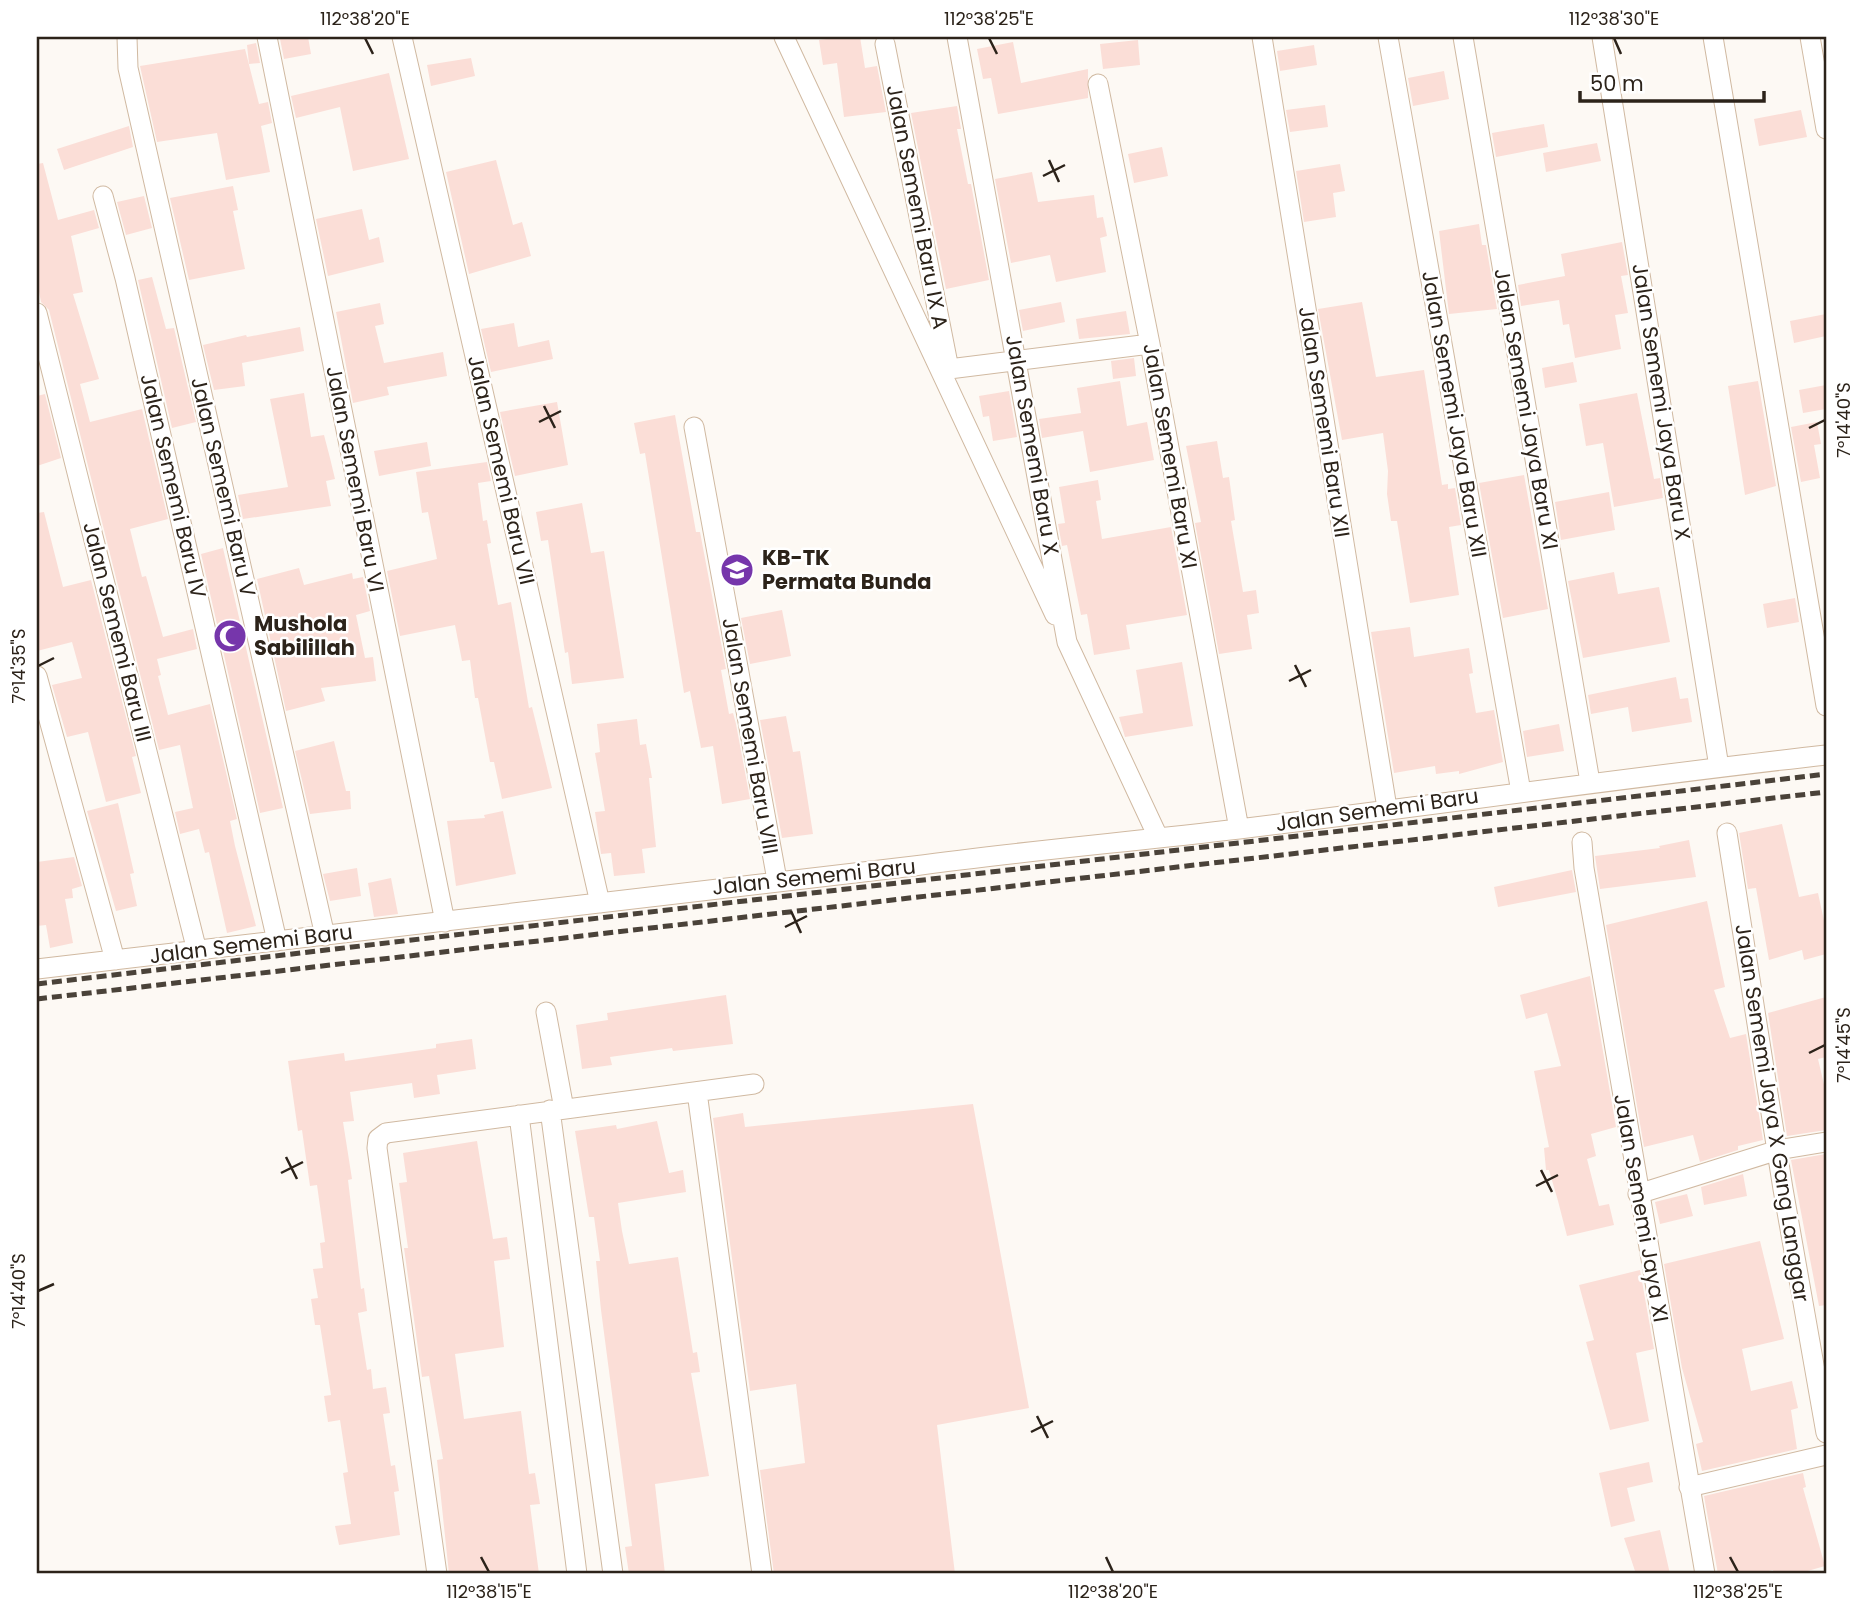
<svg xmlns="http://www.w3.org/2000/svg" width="1863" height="1611" font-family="Poppins,sans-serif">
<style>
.building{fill:#fbded7}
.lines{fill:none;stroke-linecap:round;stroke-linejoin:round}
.street-casing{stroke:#d0b9a1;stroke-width:21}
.street{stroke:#fff;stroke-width:19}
.rail{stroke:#4a4239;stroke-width:5;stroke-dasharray:10 5;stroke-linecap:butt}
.ticks{fill:none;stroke:#2c231a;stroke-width:2.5}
.labels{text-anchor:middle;stroke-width:5;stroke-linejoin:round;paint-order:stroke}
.street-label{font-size:21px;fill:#2c231a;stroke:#fff}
.poi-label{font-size:21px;font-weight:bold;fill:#2c231a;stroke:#fff;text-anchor:start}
.neatline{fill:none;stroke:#2c231a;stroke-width:2.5}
.ticks-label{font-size:18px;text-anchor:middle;fill:#2c231a}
</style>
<rect width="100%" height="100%" fill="#fdf9f4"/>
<path class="building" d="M297,37H308L311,54L284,59L280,39Z
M842,37H860L865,68L877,66L886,112L844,117L837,63L823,65L819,40Z
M1138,40L1140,65L1103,69L1100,44Z
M1013,42L1021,83L1088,69V98L998,114L991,78L983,79L977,49Z
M256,43L260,63L249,64L247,45Z
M1314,45L1317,65L1280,71L1277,51Z
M245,49L259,104L268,102L272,123L261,126L270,172L226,180L217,133L157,142L140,66Z
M471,58L475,76L431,86L427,65Z
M1444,71L1449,99L1413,106L1408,78Z
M389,73L409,159L353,171L340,107L296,118L291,96Z
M1325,105L1328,127L1290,132L1286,110Z
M957,106L961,129H957L968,184H971L989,280L946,289L911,113Z
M1801,110L1807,137L1759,146L1754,119Z
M1544,124L1548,147L1496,157L1492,133Z
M129,126L133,147L64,170L57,149Z
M1597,143L1601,161L1546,172L1543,153Z
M1162,147L1168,176L1134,183L1128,154Z
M496,160L513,225L522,222L531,256L469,274L446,172Z
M43,163L58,220L94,210L99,228L71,236L83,292L73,294L99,379L80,384L90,422L142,409L168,519L130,529L142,577L146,576L163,637L193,629L197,649L157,659L161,675L158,676L168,715L210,704L237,819L230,821L235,846L256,926L227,933L209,852L205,853L199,829L180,834L175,812L193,808L180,745L159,750L49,310L41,302L37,281V164Z
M1340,164L1345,191L1333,193L1336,217L1304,222L1296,171Z
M1032,172L1038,202L1094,195L1097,218L1103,217L1107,236L1100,238L1106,272L1056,282L1050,255L1011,263L995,179Z
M233,186L238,210L233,211L245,269L189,280L170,198Z
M144,196L152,228L126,235L117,202Z
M362,209L369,240L379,237L384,262L328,276L316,219Z
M1479,224L1482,245H1486L1497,309L1449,314L1439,231Z
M1622,242L1628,275L1621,276L1628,313L1615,315L1621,349L1575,358L1569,324L1563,325L1559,300L1521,306L1518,285L1565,276L1561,254Z
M152,277L166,329L174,328L196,422L172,428L138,280Z
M1061,302L1065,322L1023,331L1019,310Z
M1362,302L1376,377L1424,370L1442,485L1448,484V489L1455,488L1461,525L1449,527L1459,595L1410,603L1397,521H1391L1387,494L1388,471L1383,433L1342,440L1318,309Z
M380,303L384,324L375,326L384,363L443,352L447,376L387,387L389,395L353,403L336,312Z
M1126,311L1130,334L1079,339L1076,319Z
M1826,314V336L1794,343L1790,321Z
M514,323L518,347L549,340L553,359L491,372L481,329Z
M300,327L304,351L242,363L245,386L214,390L203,345L246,335L247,337Z
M1134,358L1136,376L1113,379L1111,361Z
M1573,362L1577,382L1545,388L1542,368Z
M1120,381L1127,426L1147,422L1154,460L1090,472L1083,431L1042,438L1039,419L1081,413L1077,388Z
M1758,381L1776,486L1745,495L1728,386Z
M1826,385V409L1803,413L1799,390Z
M1009,391L1017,437L993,441L989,416L983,417L979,396Z
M304,393L311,437L324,435L330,458L335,479L326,481L331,506L243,519L238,495L288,487L270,399Z
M1637,393L1654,479L1660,478L1663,498L1614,507L1603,443L1586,446L1579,404Z
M45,394L61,458L37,466V396Z
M557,402L568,465L515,476L500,412Z
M675,415L696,532H700L726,669L721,670L729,714L733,713L736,724L750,799L722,804L713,746L701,748L690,691L684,693L645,453L640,454L634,423Z
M1817,422L1821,444L1814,445L1820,478L1801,482L1791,427Z
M1217,441L1223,478L1229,477L1235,520L1231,521L1243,592L1256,590L1259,613L1247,615L1252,649L1219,654L1195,523L1201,522L1186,446Z
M427,442L431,466L379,476L374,451Z
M487,462L491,481L478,483L483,521L487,520L491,543L487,544L498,605L511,602L529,708L532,707L552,788L502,799L494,762H490L478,698H475L470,660L462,661L455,625L400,636L387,571L437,559L428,512L422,513L416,472Z
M1524,475L1548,609L1503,618L1479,483Z
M1098,480L1101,500L1096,501L1102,539L1171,527L1187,615L1126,625L1130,649L1094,655L1087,614L1081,615L1067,545L1062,546L1058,524L1065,523L1059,487Z
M1609,492L1615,530L1561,540L1555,502Z
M582,503L591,553L604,551L624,678L572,684L568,652L565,653L548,540L541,541L536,512Z
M44,512L63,587L91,580L136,756L132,757L141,793L106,802L88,732L67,737L52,685L82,678L72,642L37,651V513Z
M223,548L283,808L260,813L201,554Z
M744,559L747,578L735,580L731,562Z
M299,568L304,585L352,573L353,579L363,577L370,611L356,615L365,658L373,657L376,681L321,688L325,701L286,711L257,579Z
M1614,572L1618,594L1659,587L1670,642L1583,658L1568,581Z
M1795,598L1799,622L1767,628L1763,604Z
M782,610L791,656L750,664L741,618Z
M1410,627L1414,657L1469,648L1473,673L1469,674L1476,713L1494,710L1503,762L1459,774V771L1436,774L1435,766L1394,773L1371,632Z
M1182,662L1193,726L1125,737L1119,717L1143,713L1136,670Z
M1676,677L1680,699L1688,698L1692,722L1632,732L1628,707L1591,714L1588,695Z
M786,716L793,752L800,751L813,834L782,838L760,720Z
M637,719L640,745L646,744L652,778H649L656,847L642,849L645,873L614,876L611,853L601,854L595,812L605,811L595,753L600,752L597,724Z
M1559,724L1564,751L1527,757L1523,731Z
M334,741L346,791H350L351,809L310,814L295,751Z
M118,803L134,873L130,874L137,906L116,911L87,811Z
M503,811L516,874L456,886L447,821L485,818L484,815Z
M1782,824L1799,897L1818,893L1826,930V954L1804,960L1802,950L1769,960L1756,888L1748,889L1739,833Z
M1689,840L1696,877L1600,889L1595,856L1660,848L1659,846Z
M74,857L82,886L72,889L73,898L65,899L73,943L50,948L46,925L37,926V862Z
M357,868L361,896L330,901L323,874Z
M1572,870L1576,892L1498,907L1494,887Z
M391,878L398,914L374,917L368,883Z
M1707,901L1725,987L1714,990L1730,1038L1746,1034L1763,1140L1738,1146V1150L1700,1162L1693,1135L1644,1147L1606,925Z
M1590,976L1616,1127L1591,1134L1596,1156L1587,1159L1599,1206L1609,1204L1614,1225L1567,1236L1558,1201L1549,1170H1546L1544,1148L1549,1147L1534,1071L1561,1066L1547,1013L1526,1019L1520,995Z
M726,995L733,1044L673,1051L672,1048L610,1057L612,1065L582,1069L576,1025L608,1020L607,1013Z
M1826,997V1057L1818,1059L1826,1093V1130L1787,1136L1768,1013Z
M472,1039L476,1069L437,1075L440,1094L414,1098L412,1083L350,1092L354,1121L343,1122L352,1179L348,1180L361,1289L364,1288L367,1311L358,1313L367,1370L371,1369L373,1389L386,1387L390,1413L383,1414L391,1466L395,1465L399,1491L394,1492L400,1535L339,1545L335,1526L351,1524L343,1473L348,1472L340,1420L328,1422L324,1396L331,1395L320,1325H315L311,1299L318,1298L313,1269L323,1268L320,1243L325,1242L317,1185L310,1186L302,1130L298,1131L288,1061L344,1053L345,1061L436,1048V1044Z
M973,1104L1029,1408L937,1425L955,1574H774L760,1470L805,1463L796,1384L750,1391L713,1118L743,1113L745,1127Z
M657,1121L669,1173L683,1170L686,1192L618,1203L622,1231L629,1264L678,1257L693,1353L697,1352L700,1372L691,1373L709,1476L655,1484L665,1574H629L625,1547L632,1546L601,1310L596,1261H600L594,1217H589L575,1131L616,1125L617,1129Z
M477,1141L493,1239L507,1237L510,1259L494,1261L504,1347L455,1354L464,1419L521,1411L529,1474L535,1473L540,1504L530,1505L539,1574H449L437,1460L443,1459L429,1376L422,1377L404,1248H408L399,1183L407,1182L403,1153Z
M1826,1154V1305L1819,1306L1791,1160Z
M1743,1174L1747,1196L1704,1205L1701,1187Z
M1687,1194L1693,1216L1660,1224L1655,1202Z
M1760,1241L1784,1339L1742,1349L1751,1391L1792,1381L1798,1408L1791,1410L1797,1449L1702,1471L1696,1444L1703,1442L1682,1368L1664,1264Z
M1640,1270L1654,1349L1636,1353L1649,1421L1610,1430L1586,1342L1594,1340L1579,1285Z
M1649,1462L1653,1482L1627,1488L1635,1521L1611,1527L1599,1473Z
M1803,1473L1806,1487L1803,1488L1825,1566L1797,1574H1774L1773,1570L1755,1574H1718L1704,1496Z
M1660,1530L1670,1574H1636L1624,1538Z"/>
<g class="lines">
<defs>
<path id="street" d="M127,37L128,68L325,936
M267,37L445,922
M402,37L600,903
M784,37L1055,615
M957,37L1067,642L1158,837
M1262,37L1387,808
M1388,37L1521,792
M1463,37L1590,782
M1602,37L1719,767
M1713,37L1826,706
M1810,37L1826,129
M885,44L949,369
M1098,84L1150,344L1239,829
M103,196L125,278L277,941
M37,313L197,951
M941,370L1150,344
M694,427L777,880
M37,676L115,960
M1727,833L1783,1189L1826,1433
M1582,842L1584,868L1705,1574
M37,969L914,866C1022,851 1131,842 1239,829C1435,805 1630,777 1826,755
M546,1012L564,1109
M697,1092L762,1574
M550,1110L613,1574
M519,1115L577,1574
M1638,1194L1778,1150L1826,1142
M1689,1487L1826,1455
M437,1574L377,1148L378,1139L386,1133L754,1084"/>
</defs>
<use href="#street" class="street-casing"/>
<use href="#street" class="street"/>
<path class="rail" d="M37,984L1826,774
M37,999L1826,792"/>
</g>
<path class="ticks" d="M365,38L373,54M989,38L997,54M1614,38L1621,54M1049,160L1059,182M1043,176L1065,165M544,406L555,428M539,422L561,411M1809,428L1825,420M1295,665L1306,687M38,666L54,658M1289,681L1311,670M791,911L801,933M785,927L807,916M1809,1053L1825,1045M286,1157L297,1179M1541,1170L1552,1192M281,1173L303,1162M1536,1186L1558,1175M38,1291L54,1284M1037,1416L1048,1438M1031,1432L1053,1421M481,1557L489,1572M1106,1557L1113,1572M1730,1557L1738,1572"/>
<defs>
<symbol id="school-disc" viewBox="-11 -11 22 22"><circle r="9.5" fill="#7636ab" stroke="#fff"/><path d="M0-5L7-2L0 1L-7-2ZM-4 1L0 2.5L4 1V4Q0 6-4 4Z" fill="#fff"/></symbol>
<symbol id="mosque-disc" viewBox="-11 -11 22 22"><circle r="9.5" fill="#7636ab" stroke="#fff"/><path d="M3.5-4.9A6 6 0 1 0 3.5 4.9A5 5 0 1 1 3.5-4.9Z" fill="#fff"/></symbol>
</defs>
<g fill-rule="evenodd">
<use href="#school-disc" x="718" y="551" width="38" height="38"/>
<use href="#mosque-disc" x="211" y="617" width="38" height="38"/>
</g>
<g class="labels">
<g class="street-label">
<text transform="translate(917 207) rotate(79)" y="7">Jalan Sememi Baru IX A</text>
<text transform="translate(1661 402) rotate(81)" y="7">Jalan Sememi Jaya Baru X</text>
<text transform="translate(1526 409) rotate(80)" y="7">Jalan Sememi Jaya Baru XI</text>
<text transform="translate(1454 414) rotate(80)" y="7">Jalan Sememi Jaya Baru XII</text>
<text transform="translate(1324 422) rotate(81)" y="7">Jalan Sememi Baru XII</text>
<text transform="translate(1032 445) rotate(80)" y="7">Jalan Sememi Baru X</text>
<text transform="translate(1170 456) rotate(80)" y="7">Jalan Sememi Baru XI</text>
<text transform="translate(501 470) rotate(77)" y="7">Jalan Sememi Baru VII</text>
<text transform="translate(355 479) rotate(79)" y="7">Jalan Sememi Baru VI</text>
<text transform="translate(173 486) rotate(77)" y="7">Jalan Sememi Baru IV</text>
<text transform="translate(223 487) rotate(77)" y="7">Jalan Sememi Baru V</text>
<text transform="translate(117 632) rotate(76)" y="7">Jalan Sememi Baru III</text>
<text transform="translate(750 736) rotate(80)" y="7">Jalan Sememi Baru VIII</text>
<text transform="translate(1377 810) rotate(-8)" y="7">Jalan Sememi Baru</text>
<text transform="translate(814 877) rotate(-6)" y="7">Jalan Sememi Baru</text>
<text transform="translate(251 944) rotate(-7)" y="7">Jalan Sememi Baru</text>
<text transform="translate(1772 1113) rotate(81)" y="7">Jalan Sememi Jaya X Gang Langgar</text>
<text transform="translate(1641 1208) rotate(80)" y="7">Jalan Sememi Jaya XI</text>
</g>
<g class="poi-label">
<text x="762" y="565">KB-TK<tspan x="762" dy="24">Permata Bunda</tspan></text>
<text x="254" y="631">Mushola<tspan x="254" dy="24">Sabilillah</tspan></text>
</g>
</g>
<rect width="1863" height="1611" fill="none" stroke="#ffffff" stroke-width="77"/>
<path d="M1580 91v10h184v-10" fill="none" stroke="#2c231a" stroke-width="3.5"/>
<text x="1590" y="91" font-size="21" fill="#2c231a" stroke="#ffffff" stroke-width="5" paint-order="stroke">50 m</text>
<rect x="38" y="38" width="1787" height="1534" class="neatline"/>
<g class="ticks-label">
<text x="365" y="25">112°38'20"E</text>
<text x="989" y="25">112°38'25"E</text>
<text x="1614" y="25">112°38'30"E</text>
<text transform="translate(1844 420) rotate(-90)" y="6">7°14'40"S</text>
<text transform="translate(19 666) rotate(-90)" y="6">7°14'35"S</text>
<text transform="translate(1844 1045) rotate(-90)" y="6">7°14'45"S</text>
<text transform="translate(19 1291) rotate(-90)" y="6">7°14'40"S</text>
<text x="489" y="1598">112°38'15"E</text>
<text x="1113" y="1598">112°38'20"E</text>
<text x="1738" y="1598">112°38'25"E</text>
</g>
</svg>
